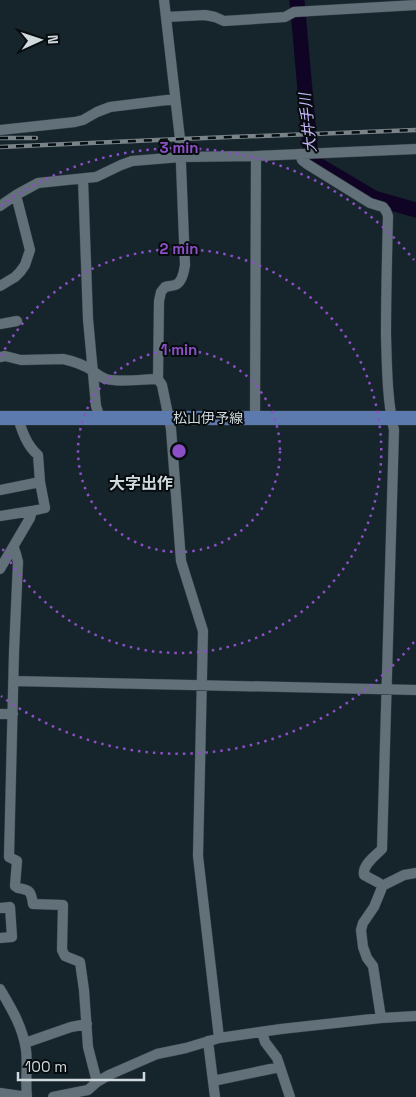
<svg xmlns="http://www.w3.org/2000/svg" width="416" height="1097" font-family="'Space Grotesk','Noto Sans JP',sans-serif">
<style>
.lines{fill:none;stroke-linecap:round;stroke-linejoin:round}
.river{stroke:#100425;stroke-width:15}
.minor-casing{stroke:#343e44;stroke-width:11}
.major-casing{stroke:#343e44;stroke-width:15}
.minor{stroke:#617079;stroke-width:10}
.major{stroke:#5d7aaf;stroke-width:14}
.rail-casing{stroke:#78848a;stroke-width:4.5}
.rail{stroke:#070c0f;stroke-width:2.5;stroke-dasharray:8;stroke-linecap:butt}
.ring{fill:none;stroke:#8c4fc5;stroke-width:2.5;stroke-dasharray:2.5 5}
.labels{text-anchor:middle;stroke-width:4;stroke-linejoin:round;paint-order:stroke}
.street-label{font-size:14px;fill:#d0d9de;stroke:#070c0f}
.water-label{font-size:15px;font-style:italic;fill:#c7b7fc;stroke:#070c0f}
.quarter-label{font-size:16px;font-weight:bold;fill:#d0d9de;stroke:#070c0f}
.centre{fill:#8c4fc5;stroke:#070c0f;stroke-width:2.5}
.ring-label{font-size:15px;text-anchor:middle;font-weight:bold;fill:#8c4fc5;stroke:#070c0f;stroke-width:4;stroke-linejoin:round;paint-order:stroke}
</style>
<rect width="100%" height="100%" fill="#16242b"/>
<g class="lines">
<path class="river" d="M297,0L311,158L315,163L374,198L416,210"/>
<defs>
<path id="minor" d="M164,0L180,139L185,265C184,272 182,283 175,285C172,286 168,286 165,287L161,292L159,301L158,379L162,385L171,429L181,561L203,631L198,856L219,1038
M166,17L205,15L215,17L224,21L285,17L294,12L416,5
M0,130L75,122L83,120L97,112L110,107L175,99
M300,154L302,160L307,164L370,203L383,207L386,211L388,216C387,256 386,295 386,335C387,367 387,399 394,430L382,849C375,856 362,865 364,875L379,883L382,886L381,890L374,907L363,923L361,930L363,947L367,958L373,966L381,1018
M83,179L88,319L96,406L100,418
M0,206L16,195L38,183L96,177L121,165L132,161L181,157L256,156L416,149
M0,286L15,277L20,272L25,265L30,250L16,195
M0,324L17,321
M0,357L5,356L21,360L63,359C73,361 84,365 93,371C97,374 100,377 106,379C122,383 141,379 158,379
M255,418L256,156
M0,490L40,482
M0,516L32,511
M14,548L16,554L18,562L14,652L9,857L17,861L15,886L18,888C30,890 31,891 33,904L63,905L62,950L65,956L80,962L84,990L88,1047L97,1082
M0,569L30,518L32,511L45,508L40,482L38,455C27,446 22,431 18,418
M14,681L416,690
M0,714H13
M382,886L404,875L416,873
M0,908L10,907L12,937L0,938
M0,989C11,1008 23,1027 26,1050C28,1065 25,1081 27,1097
M262,1032L265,1042L277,1058L290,1097
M208,1041L215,1097
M25,1043L71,1027L87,1024
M213,1081L280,1067
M0,1093L21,1096H27
M53,1097L88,1090L97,1082L109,1075L157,1054L186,1048L219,1038L281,1029L381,1018L416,1016"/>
<path id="major" d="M0,418H416"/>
</defs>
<use href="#minor" class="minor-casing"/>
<use href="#major" class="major-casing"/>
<use href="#minor" class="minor"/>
<use href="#major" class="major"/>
<defs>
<path id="rail" d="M0,138H36
M0,147L180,139L416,130"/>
</defs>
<use href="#rail" class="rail-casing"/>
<use href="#rail" class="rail"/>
</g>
<g class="ring">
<circle cx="179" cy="451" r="101"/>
<path d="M1 356A202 202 0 1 1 1 546"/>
<path d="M414 642A303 303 0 0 1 1 696M1 206A303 303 0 0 1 414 260"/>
</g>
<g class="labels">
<g class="street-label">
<text x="208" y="423">松山伊予線</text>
</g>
<g class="water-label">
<text transform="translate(308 123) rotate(-96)" y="5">大井手川</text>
</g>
<g class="quarter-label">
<text x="141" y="489">大字出作</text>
</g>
</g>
<circle cx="179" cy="451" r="8" class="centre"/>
<g class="ring-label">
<text x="179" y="153">3 min</text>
<text x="179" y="254">2 min</text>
<text x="179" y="355">1 min</text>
</g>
<g transform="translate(40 40) rotate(87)" stroke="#070c0f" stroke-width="4" paint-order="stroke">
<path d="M0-4L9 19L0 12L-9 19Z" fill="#d0d9de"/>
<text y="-8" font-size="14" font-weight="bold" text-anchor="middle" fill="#d0d9de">N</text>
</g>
<path d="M18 1072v8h126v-8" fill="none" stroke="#d0d9de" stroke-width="2.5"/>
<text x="25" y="1072" font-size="15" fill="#d0d9de" stroke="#070c0f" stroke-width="4" paint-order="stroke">100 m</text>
</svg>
